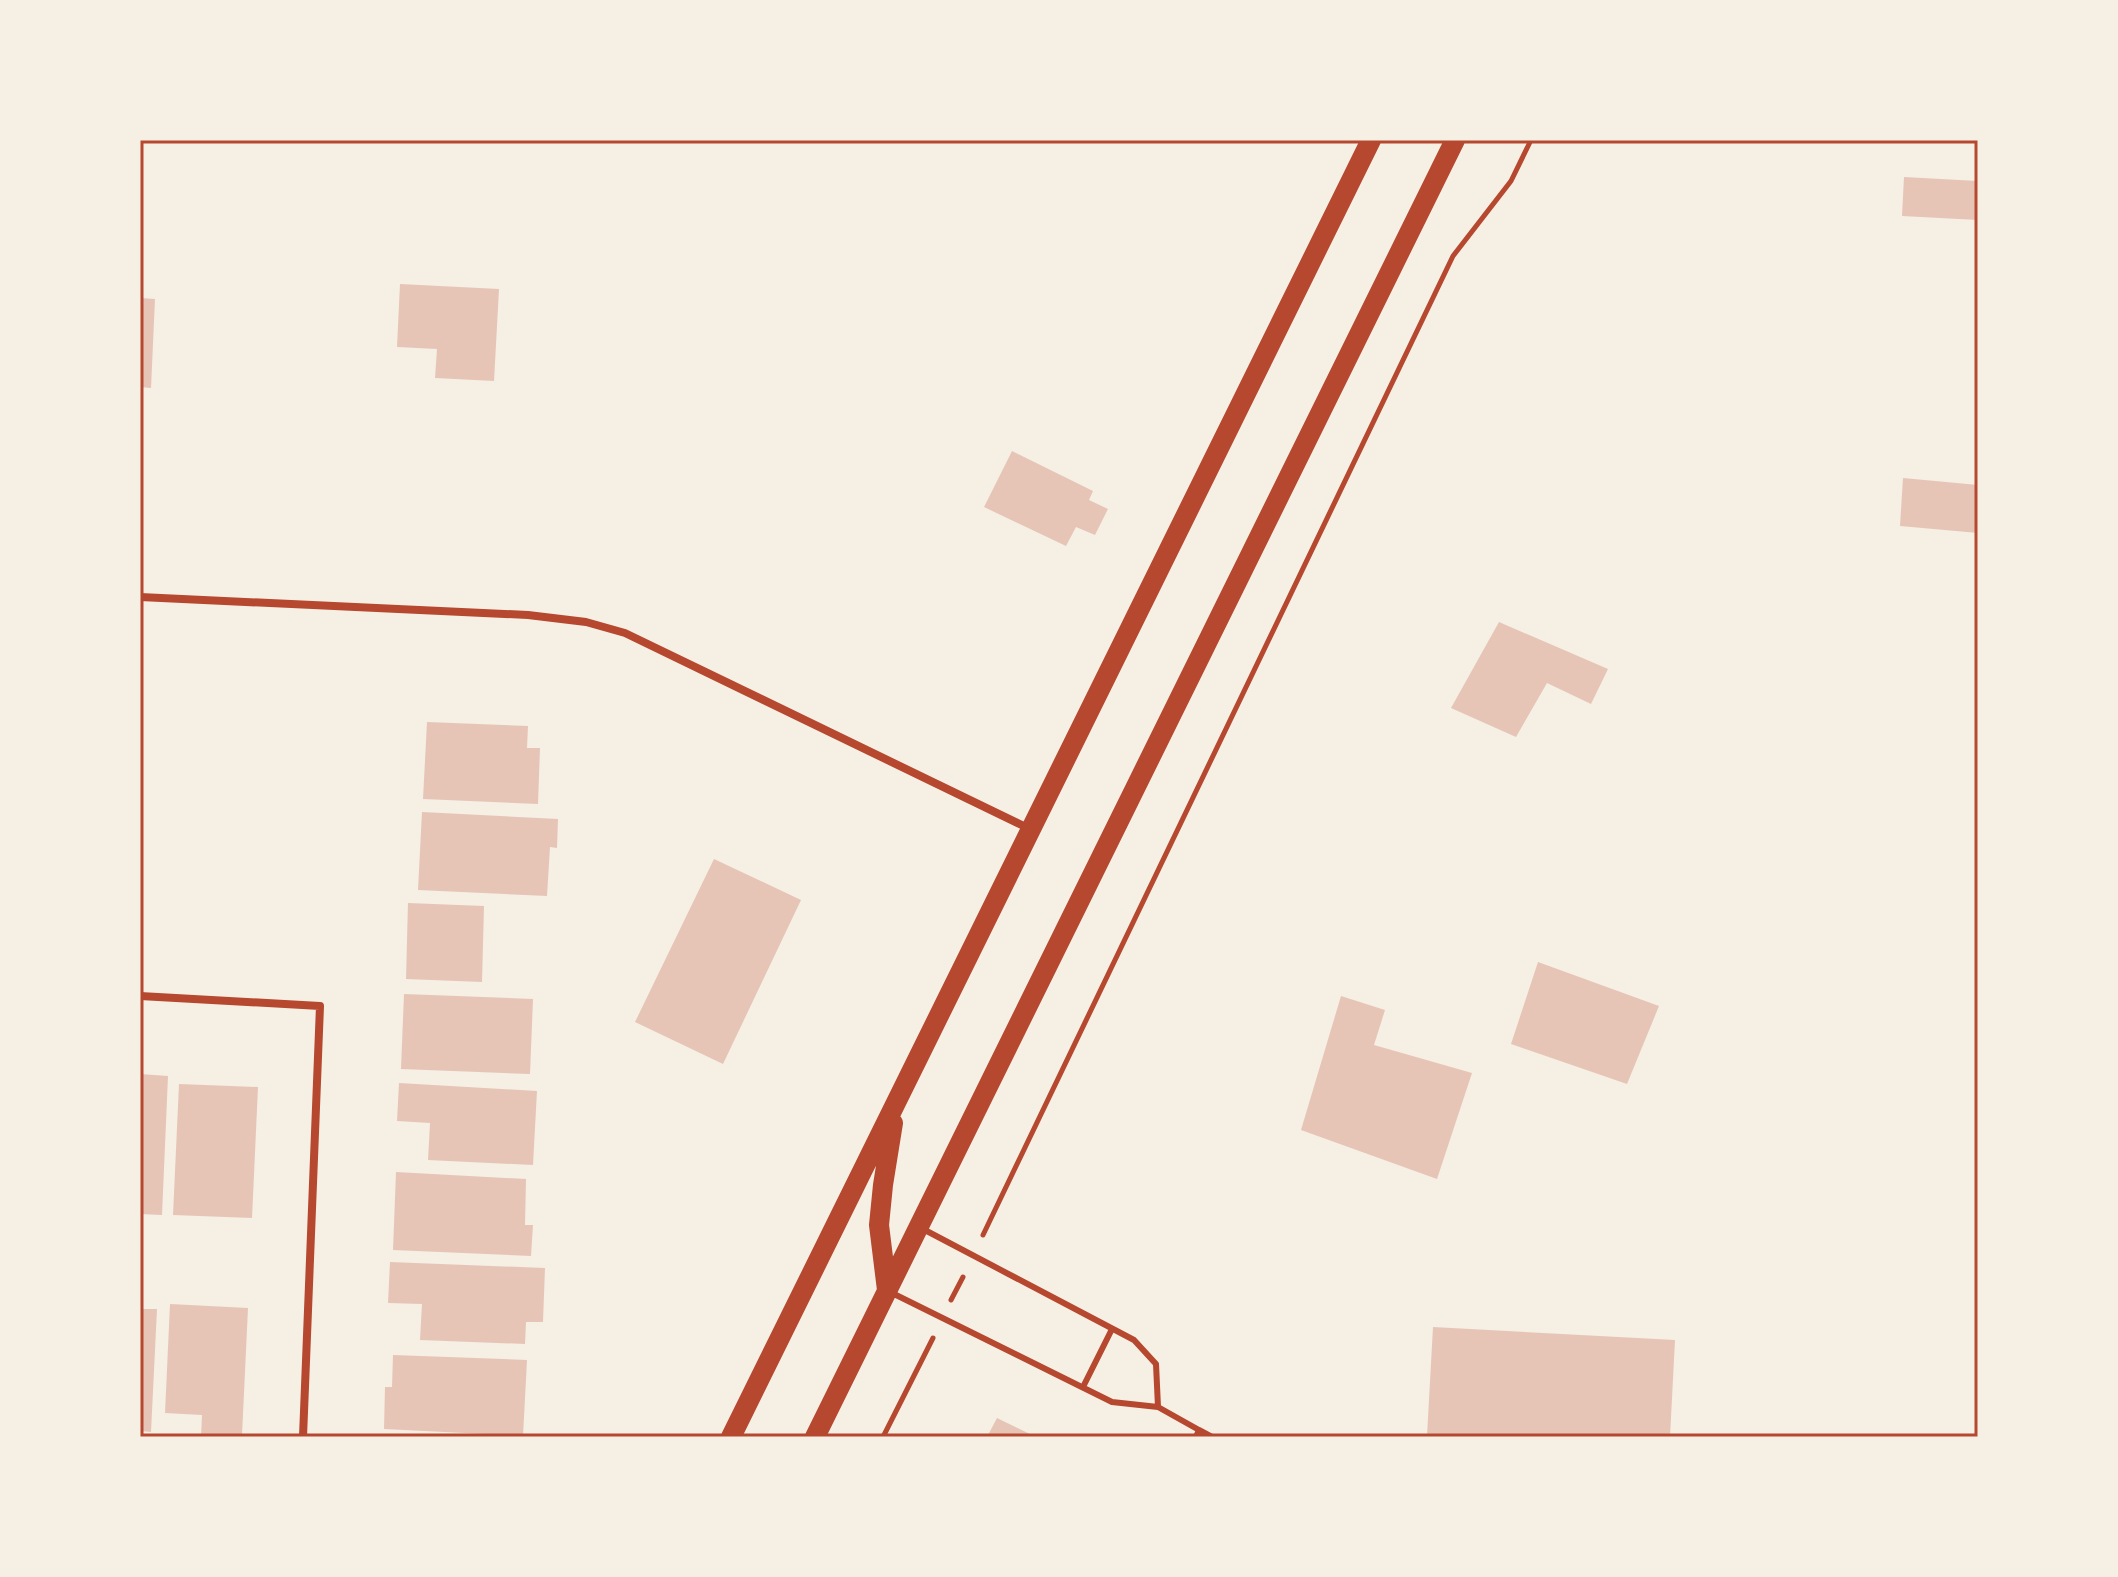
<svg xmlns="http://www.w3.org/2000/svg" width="2118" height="1577" font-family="'Golos Text',sans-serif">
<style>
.building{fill:#e6c5b7}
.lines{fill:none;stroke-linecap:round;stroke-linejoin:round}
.path{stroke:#b5482f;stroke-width:5}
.service{stroke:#b5482f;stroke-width:6}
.minor{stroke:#b5482f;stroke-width:8}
.primary{stroke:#b5482f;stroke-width:20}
.neatline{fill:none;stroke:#b5482f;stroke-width:3}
</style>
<rect width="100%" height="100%" fill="#f6efe4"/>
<path class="building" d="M1904,177L1978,181V220L1902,216Z
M400,284L499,289L494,381L435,378L437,349L397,347Z
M140,298L155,299L151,388L140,387Z
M1012,451L1093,491L1089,500L1108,509L1095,535L1076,527L1066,546L984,507Z
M1903,478L1978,485V533L1900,526Z
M1499,622L1608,669L1591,704L1547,683L1516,737L1451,708Z
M427,722L528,726L527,748H540L538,804L423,799Z
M422,812L558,819L557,848L550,847L547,896L418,890Z
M714,859L801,900L723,1064L635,1022Z
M408,903L484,906L482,982L406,979Z
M1538,962L1659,1006L1627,1084L1511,1044Z
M404,994L533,999L530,1074L401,1069Z
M1341,996L1385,1010L1374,1045L1472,1073L1437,1179L1301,1130Z
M140,1074L168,1076L162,1215L140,1214Z
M399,1083L537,1091L533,1165L428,1160L430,1123L397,1121Z
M179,1084L258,1087L252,1218L173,1215Z
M396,1172L526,1179L525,1225H533L531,1256L393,1250Z
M390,1262L545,1268L543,1322H526L525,1344L420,1340L422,1304L388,1303Z
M170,1304L248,1308L242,1435L223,1434V1437H201L202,1415L165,1413Z
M140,1309H157L151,1432L140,1431Z
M1433,1327L1675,1340L1670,1437L1427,1436Z
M393,1355L527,1360L523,1436L384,1429L385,1387H392Z
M997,1418L1036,1437H987Z"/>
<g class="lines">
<path class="path" d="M983,1235L1453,256L1511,181L1531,140
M951,1300L963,1277
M883,1437L933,1338"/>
<path class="service" d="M921,1228L1134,1340L1156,1364L1158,1407
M890,1292L1112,1402L1158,1407L1199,1430L1196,1437
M1083,1387L1112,1329
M1199,1430L1212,1437"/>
<path class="minor" d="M140,597L528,615L586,622L625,633L1030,829
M140,996L320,1006L303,1437"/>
<path class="primary" d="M887,1290L879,1225L883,1185L893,1123
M731,1437L1371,140
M815,1437L1455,140"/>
</g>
<rect width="2118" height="1577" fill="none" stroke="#f6efe4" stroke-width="284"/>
<rect x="142" y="142" width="1834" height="1293" class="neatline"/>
</svg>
